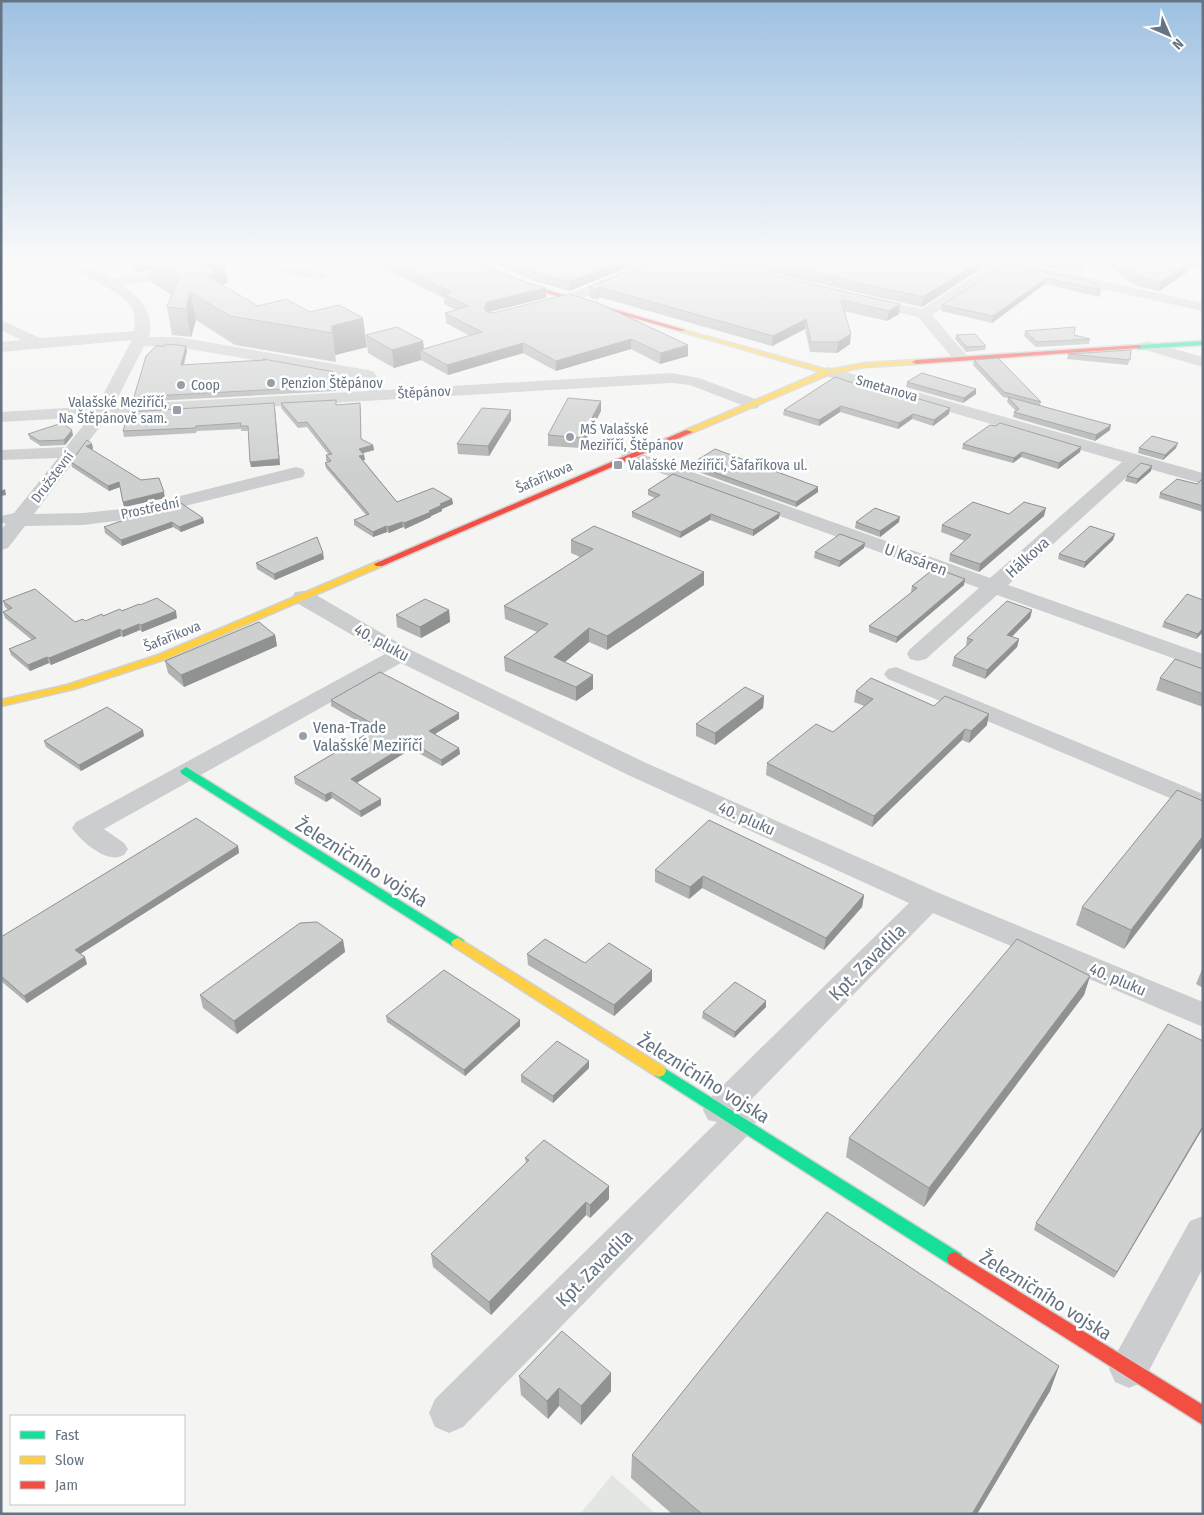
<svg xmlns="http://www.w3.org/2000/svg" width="1204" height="1515" font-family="'Fira Sans Condensed',sans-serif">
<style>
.green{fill:#e4e7e1}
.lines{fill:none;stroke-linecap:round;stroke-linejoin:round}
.fast-casing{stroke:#d0d1d1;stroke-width:3}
.slow-casing{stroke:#d0d1d1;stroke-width:3}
.jam-casing{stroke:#d0d1d1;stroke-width:3}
.street{fill:#cccdce;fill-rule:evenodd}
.fast{fill:#16e098;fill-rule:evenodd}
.slow{fill:#ffcf43;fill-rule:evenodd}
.jam{fill:#f24e42;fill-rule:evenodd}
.wall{fill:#b1b2b2}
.shaded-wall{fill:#909191}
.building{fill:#cecfcf;stroke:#909191}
.poi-dot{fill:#97a0aa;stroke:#fff;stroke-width:2}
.labels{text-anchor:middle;stroke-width:5;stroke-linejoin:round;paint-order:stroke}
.far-poi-label{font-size:14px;fill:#657382;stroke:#fff;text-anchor:start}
.far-street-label{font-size:14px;fill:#657382;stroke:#fff}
.street-label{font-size:16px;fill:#657382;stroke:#fff}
.poi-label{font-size:16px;fill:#657382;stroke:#fff;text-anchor:start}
.near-street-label{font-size:19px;fill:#657382;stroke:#fff}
</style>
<rect width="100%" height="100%" fill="#f4f4f3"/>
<path class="green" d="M612,1475L656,1514H580Z"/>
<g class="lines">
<defs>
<path id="fast" d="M1203,341V345L1138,349L1135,347L1138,345Z
M186,767L463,940L465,943L463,946H453L182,774L180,771Z
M659,1065L961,1254L963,1259L961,1264L955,1266L949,1264L654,1075L652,1071L654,1067Z"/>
<path id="slow" d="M680,329L828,370L865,363L916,360L920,362L916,364L865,367L830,374L689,434H686V430L821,372L680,331Z
M379,561L382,562V566L166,659L74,689L1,706V700L67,685L158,655Z
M458,938L664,1067L666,1071L664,1075L659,1077L654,1075L453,946L451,943L453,940Z"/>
<path id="jam" d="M468,261H475L533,286L685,330L680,331L529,288Z
M1138,345L1141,347L1140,348L916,364L912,362L916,360Z
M686,430L693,432L382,566H376L374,564Z
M955,1252L1203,1405V1425L949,1264L947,1259L949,1254Z"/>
</defs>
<use href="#fast" class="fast-casing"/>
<use href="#slow" class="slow-casing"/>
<use href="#jam" class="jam-casing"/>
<path class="street" d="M59,261H75L113,279L203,261H226L225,264L220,265L123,286C142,300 154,311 149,337H178L368,370L374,372L384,390L672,373L699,378L758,400L760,404L758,408L752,409L690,385L672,383L108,416L34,514L83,513L132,508L296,467L303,469L305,473L303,477L132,519L83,525L25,526L8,548L1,550V530L6,524L1,522V516L14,513L58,458L1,460V450L66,447L90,417L1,422V412L97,406L132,340L1,352V342L21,340L1,330V320L40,338L134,331C135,322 135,311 129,304C118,290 77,272 60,264ZM144,346L178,347L362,379L368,391L114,405Z
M233,261H260L321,272L328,276L321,280L240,265Z
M648,261H666L664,264L581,299L545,308L540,307L538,304L540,301L571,293Z
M987,261H1010L1203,303V311L1004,268L932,315L969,358L967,361H955L918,317L862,304L860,301L862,298L867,297L922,309L991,264Z
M1147,341L1203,357V367L1142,349L1139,346L1142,343Z
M828,367L1203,473V484L1139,466L1008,585L1203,654V669L997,595L926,659L918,661L910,659L907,654L910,649L979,588L624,460L621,456L624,452L630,451L636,452L990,578L1122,462L822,375L820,372L822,369Z
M303,591L311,592L409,649L644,762L939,893L1203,1002V1027L933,913L742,1109L751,1112L756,1122L751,1132L463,1427L449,1433L435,1427L429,1413L435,1399L717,1122L708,1120L703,1110L708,1100L909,903L626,774L401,663L104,829L124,843L128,849L124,855C119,857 116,858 111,857C98,855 79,839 72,828L76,822L385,654L295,602L292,597L295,592Z
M896,667L1203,794V812L888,679L884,674L888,669Z
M1203,1216V1268L1143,1382L1129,1388L1115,1382L1109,1369L1115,1356L1190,1221Z"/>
<use href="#fast" class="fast"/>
<use href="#slow" class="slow"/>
<use href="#jam" class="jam"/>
</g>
<path class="wall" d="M126,261H224L228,283L221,284L258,306L286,299L367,347L335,355L336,362L235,345L196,320L191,337L172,335L167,307L172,295L151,282L149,270L137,272L127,266Z
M369,261H475L525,282L546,288V298L488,312L493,313L569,294L688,356L660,364L631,349L556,371L523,353L448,375L421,360L394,368L368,353L366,335L423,341L424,349L470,336L446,323L445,313L456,310L444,304V298Z
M487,261H644L569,291L537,282Z
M709,261L899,314L887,321L844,311L850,344L837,353L810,352L805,329L772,346L599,297L598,300L589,297V287Z
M718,261H988V264L922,307Z
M1017,261H1086L1076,273Z
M1102,261H1203V270L1189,267L1186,273L1159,291L1136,286Z
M1006,264L1101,290L1100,297L1045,284L992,323L941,311L942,305Z
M1025,331L1074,335L1090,339L1089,344L1036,347L1024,336Z
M956,335L986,346L985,350L966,352L955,339Z
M186,346L187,351L184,365L263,360V359L336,376V391L135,402L134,397Z
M1131,350L1128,365L1067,359L1068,354Z
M974,360L1041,402L1040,405L1110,430L1095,441L1013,417L1014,412L1016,411L1007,402L1008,398L1003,397L973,365Z
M907,382L976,389V394L963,403L906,387Z
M887,394L950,408L949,414L933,426L912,419L898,429L840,412L819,426L783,415L784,410Z
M601,401V411L582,448L548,446V435Z
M274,403L280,465L251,467L248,431H241V429L197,431L196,433L124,437L123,431Z
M281,403L336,405L361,408V439L373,445L374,450L363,453L364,455L365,460H363L397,502L452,499L453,504L442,509V511L431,516V517L405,529L403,527L389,533L387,532L373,537L354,525V520L366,515L326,468L325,463L328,462L326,461V455H329L307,427L298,428L281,408Z
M511,420L489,456L458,454L457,444Z
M28,434L73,435L65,445L41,446L30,439Z
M92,444L93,449H91L165,498L124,507L120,487L109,491L72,467L71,462Z
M963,444L1081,447L1080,452L1058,469L1021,457L1013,463L962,449Z
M1139,448H1176L1163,460L1138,453Z
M691,464L818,487V492L796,507L690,469Z
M1151,471L1136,484L1125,481L1127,476Z
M1203,480V512L1159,498L1160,493L1197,484Z
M648,490L779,518L753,536L710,520L680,538L632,517V512L655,498L648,495Z
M1009,514L1044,516L979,572L949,561L950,554L965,541L941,532L942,525Z
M203,518L204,523L181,532L173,527L122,546L105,533L104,527Z
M856,522H899L880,537L855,528Z
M571,540L704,572V585L607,650L589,642L565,662L593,675V689L576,701L505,671L504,657L537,632L505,619L504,606L580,557L571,553Z
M1113,540L1084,568L1058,559L1059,554Z
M865,543L864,548L839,567L814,558L815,552Z
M324,559L275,580L257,569L256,563Z
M964,585L896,643L869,632V626L912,592H911L912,586Z
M1203,600V632L1196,639L1162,627L1164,622Z
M3,601L75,622L85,621L140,605L177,618L142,632L140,630L123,637L121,636L51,665L49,663L30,671L11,655L9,649L32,640L5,618L3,612L8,610L5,607Z
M449,610L450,622L421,638L397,627L396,615Z
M1032,610L1030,618L1012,637L1019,639L1017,647L985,679L952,666L954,657L966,646L967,638Z
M275,635L277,646L184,687L168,673L165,661Z
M1203,669V707L1156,690L1160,678Z
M856,691L934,706L987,725L969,743L962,740L872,827L766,775L767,763L833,732L864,706L854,702Z
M764,696L763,708L715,745L696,736V724Z
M331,700L459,719L435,734L459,748L460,754L442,766L411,749L356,783L381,805L361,817L332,798L326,802L295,784L294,777L373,730L331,706Z
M144,736L81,771L46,747L44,741Z
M1203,801V846L1124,949L1076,925L1082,907Z
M238,846L239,853L80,954L87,964L27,1003L1,981V937Z
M655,870L864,895L862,907L824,950L702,888L689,899L655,882Z
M343,940L345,952L237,1034L203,1008L200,995Z
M527,954L585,963L652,970V981L614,1016L528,965Z
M1203,967V988L1196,984Z
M1090,976L1084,995L924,1207L846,1157L849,1138Z
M766,1007L734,1038L702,1018L703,1012Z
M386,1016L520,1020V1026L465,1076L387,1022Z
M589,1068L553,1103L521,1082V1075Z
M1203,1128L1114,1278L1034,1230L1036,1223Z
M525,1158L609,1199L590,1218L586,1215L491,1315L433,1267L431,1254L526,1163Z
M1059,1366L1050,1391L977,1514H672L631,1478L632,1455Z
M519,1376L611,1391L581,1425L559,1406L548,1419L521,1395Z"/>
<path class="shaded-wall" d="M134,261H147L149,270L137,272Z
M199,261H224L228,283L219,285L221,301Z
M621,261H644L569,291V282Z
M980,261H988V264L922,307L923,297Z
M1080,261H1086L1076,273L1078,264Z
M1190,261H1191L1189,267L1186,273L1159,291L1161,282Z
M1047,278L1045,284L992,323L993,316Z
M599,287V297L598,300V290Z
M546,288V298L488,312L484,308L487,302Z
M190,292L196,320L191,337L186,309Z
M900,304L899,314L887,321L889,311Z
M363,318L367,347L335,355L336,362L332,326Z
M806,319L805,329L772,346L773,336Z
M851,334L850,344L837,353L838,342Z
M631,339V349L556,371V361Z
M423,341L424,352L420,350L421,360L394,368L392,350Z
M523,343V353L448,375L447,365Z
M688,345V356L660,364L661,353Z
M186,346L187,351L182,369L181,365Z
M976,389V394L963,403L964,398Z
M601,401V411L582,448L581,438Z
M841,406L840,412L819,426V420Z
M275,408L280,465L251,467L250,462Z
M950,408L949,414L933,426L934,420Z
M511,410V420L489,456L488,446Z
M913,414L912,419L898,429L899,423Z
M1111,425L1110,430L1095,441L1096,435Z
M72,430L73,435L65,445L64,440Z
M1178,443L1176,448L1163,460L1165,455Z
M92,444L93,449L87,451L86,446Z
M373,445L374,450L360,454L359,449Z
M1081,447L1080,452L1058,469L1059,463Z
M1022,452L1021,457L1013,463L1014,458Z
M364,455L365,460L360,461L359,456Z
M1152,466L1151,471L1136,484L1138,479Z
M119,482L120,487L109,491L108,486Z
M818,487V492L796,507V502Z
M5,489L6,495L1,496V491Z
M164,492L165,498L124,507L123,502Z
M452,499L453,504L442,509V511L431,516V517L405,529L404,523L429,511L440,504Z
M1046,508L1044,516L979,572L980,564Z
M780,513L779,518L753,536V530Z
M711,514L710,520L680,538L681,532Z
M900,517L899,522L880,537V531Z
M203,518L204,523L181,532L179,527Z
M172,522L173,527L122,546L121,540Z
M402,522L403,527L389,533L388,527Z
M386,526L387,532L373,537V532Z
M1115,534L1113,540L1084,568L1085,562Z
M865,543L864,548L839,567L840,561Z
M323,553L324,559L275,580L274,574Z
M704,572V585L607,650V636Z
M965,579L964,585L896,643L897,637Z
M449,610L450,622L421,638L420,627Z
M1032,610L1030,618L1005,643L1007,635Z
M176,611L177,618L142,632L141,625Z
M139,624L140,630L123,637L122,631Z
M589,628V642L554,671V657Z
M1203,628V632L1196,639L1198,634Z
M120,629L121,636L51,665L49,658Z
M275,635L277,646L184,687L181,675Z
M1019,639L1017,647L985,679L987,670Z
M47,657L49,663L30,671L28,665Z
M593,675V689L576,701V687Z
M764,696L763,708L715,745V733Z
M459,713V719L430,737L429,731Z
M989,714L987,725L969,743L971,731Z
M965,729L962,740L872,827L874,816Z
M143,730L144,736L81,771L79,765Z
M411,742V749L352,786L351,779Z
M459,748L460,754L442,766L441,760Z
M331,792L332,798L326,802L325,795Z
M381,799V805L361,817L360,811Z
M1203,836V846L1124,949L1131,930Z
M238,846L239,853L77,956L75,950Z
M703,876L702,888L689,899L690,887Z
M864,895L862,907L824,950L826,938Z
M343,940L345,952L237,1034L234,1021Z
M85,957L87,964L27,1003L24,996Z
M652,970V981L614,1016V1005Z
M1090,976L1084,995L924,1207L929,1188Z
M766,1001V1007L734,1038L735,1032Z
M520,1020V1026L465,1076L464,1070Z
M589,1061V1068L553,1103V1096Z
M1203,1126V1128L1114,1278L1117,1272Z
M609,1186V1199L590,1218V1205Z
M586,1202V1215L491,1315L489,1302Z
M1059,1366L1050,1391L977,1514H972Z
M611,1373V1391L581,1425V1406Z
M559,1388V1406L548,1419L547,1401Z"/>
<path class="building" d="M155,261H202H199L217,273L207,276L258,306L286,299L310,312L339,305L363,318L332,326V333L230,316L190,292L186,309L167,307L179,276Z
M387,261H475L525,282L546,288L487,302L484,308L487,312L493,313L569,294L598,303L688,345L661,353L631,339L556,361L523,343L447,365L420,350L482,332L445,313L468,306L443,294L451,292Z
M508,261H621L569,282L536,273Z
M654,261H709L900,304L889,311L841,300L851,334L838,342H811L806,319L773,336L599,287L598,290L589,287Z
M760,261H980L923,297Z
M1063,261H1080L1078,264Z
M1117,261H1190L1189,263L1161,282L1138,277Z
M1006,264L1092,282L1101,290L1047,278L993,316L942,305Z
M397,327L423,341L392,350L366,335Z
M1075,327L1074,335L1090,339L1037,342L1025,331Z
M975,334L986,346L967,347L956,335Z
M166,344L186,346L181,365L265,360L263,359L335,372L336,386L134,397L146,356L156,346H165Z
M1131,350L1130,360L1068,354Z
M998,358L1041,402L1004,392L974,360Z
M922,373L976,389L964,398L907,382Z
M835,377L887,394L892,391L950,408L934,420L913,414L899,423L841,406L819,420L784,410Z
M1008,397L1111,425L1096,435L1014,412L1019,409Z
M568,398L601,401L581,438L548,435Z
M336,400V405L360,403L361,439L373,445L359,449L364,455L359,456L397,502L433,488L452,499L440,504L442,505L429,511L431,512L404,523L402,522L388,527L386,526L373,532L354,520L369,514L325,463L331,461L326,455L332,454L307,422L298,423L281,403Z
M274,403L279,459L250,462L248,426H240L241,423L196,426L195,428L123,431L129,412Z
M482,408L511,410L488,446L457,444Z
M62,423L72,430L64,440L39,441L28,434Z
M1000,423L1081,447L1059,463L1022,452L1014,458L963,444L990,425L996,426Z
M1152,436L1178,443L1165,455L1139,448Z
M87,440L92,444L86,446L141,480L159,478L164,492L123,502L119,482L108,486L71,462Z
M715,449L818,487L796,502L691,464Z
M1141,463L1152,466L1138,479L1127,476Z
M673,474L780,513L753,530L711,514L681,532L632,512L660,495L648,490Z
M1177,479L1197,484L1201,480H1203V506L1160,493Z
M973,502L1009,514L1024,502L1046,508L980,564L950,554L971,535L942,525Z
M181,503L203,518L179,527L172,522L121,540L104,527L127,519L126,516Z
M875,508L900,517L880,531L856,522Z
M594,526L704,572L607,636L589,628L554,657L593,675L576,687L504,657L548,624L504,606L593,549L571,540Z
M1090,526L1115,534L1085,562L1059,554Z
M840,534L865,543L840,561L815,552Z
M317,537L323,553L274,574L256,563Z
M935,568L965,579L897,637L869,626L917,588L912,586Z
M35,589L75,622L83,619L85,621L102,614L103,616L120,609L122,611L139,604L140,605L157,598L176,611L141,625L139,624L122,631L120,629L49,658L47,657L28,665L9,649L36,638L3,612L12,608L3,601Z
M1187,594L1203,600V628L1198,634L1164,622Z
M425,599L449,610L420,627L396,615Z
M1007,601L1032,610L1007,635L1019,639L987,670L954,657L973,640L967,638Z
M259,622L275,635L181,675L165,661Z
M1175,659L1203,669V694L1160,678Z
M380,672L459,713L429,731L459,748L441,760L411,742L351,779L381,799L360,811L331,792L325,795L294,777L378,727L331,700Z
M871,678L934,706L945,696L989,714L971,731L965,729L874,816L767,763L816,724L833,732L873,699L856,691Z
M745,687L764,696L715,733L696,724Z
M107,707L143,730L79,765L44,741Z
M1177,790L1203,801V836L1131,930L1082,907Z
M196,818L238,846L75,950L85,957L24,996L1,976V937Z
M709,820L864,895L826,938L703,876L690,887L655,870Z
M317,922L343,940L234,1021L200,995L300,923Z
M545,939L585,963L609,943L652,970L614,1005L527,954Z
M1017,939L1090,976L929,1188L849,1138Z
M444,970L520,1020L464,1070L386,1016Z
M735,982L766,1001L735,1032L703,1012Z
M1168,1024L1203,1041V1126L1117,1272L1036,1223Z
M557,1041L589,1061L553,1096L521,1075Z
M544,1140L609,1186L590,1205L586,1202L489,1302L431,1254L529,1160L525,1158Z
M827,1212L1059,1366L972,1514H702L632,1455Z
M562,1331L611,1373L581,1406L559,1388L547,1401L519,1376Z"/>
<linearGradient id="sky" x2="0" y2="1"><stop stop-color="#9dc0e1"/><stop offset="0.55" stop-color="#fafafa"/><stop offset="1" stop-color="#fafafa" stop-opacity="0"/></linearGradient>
<rect width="1204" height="473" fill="url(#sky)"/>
<g class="poi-dot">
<circle cx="271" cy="383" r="5"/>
<circle cx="181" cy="385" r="5"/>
<rect x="172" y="405" width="10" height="10" rx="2.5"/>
<circle cx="570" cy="437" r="5"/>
<rect x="613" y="460" width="10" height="10" rx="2.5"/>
<circle cx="303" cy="736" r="5"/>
</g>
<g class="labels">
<g class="far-poi-label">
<text x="281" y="388">Penzion Štěpánov</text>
<text x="191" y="390">Coop</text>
<text x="167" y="407" text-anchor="end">Valašské Meziříčí,<tspan x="167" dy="16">Na Štěpánově sam.</tspan></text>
<text x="580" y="434">MŠ Valašské<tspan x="580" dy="16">Meziříčí, Štěpánov</tspan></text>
<text x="628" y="470">Valašské Meziříčí, Šafaříkova ul.</text>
</g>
<g class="far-street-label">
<text transform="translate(887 388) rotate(16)" y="5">Smetanova</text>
<text transform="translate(424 392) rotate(-3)" y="5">Štěpánov</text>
<text transform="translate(52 477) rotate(-53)" y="5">Družstevní</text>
<text transform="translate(544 477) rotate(-23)" y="5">Šafaříkova</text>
<text transform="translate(150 508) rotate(-12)" y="5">Prostřední</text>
<text transform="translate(172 636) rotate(-22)" y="5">Šafaříkova</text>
</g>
<g class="street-label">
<text transform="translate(1027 557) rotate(-42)" y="6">Hálkova</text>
<text transform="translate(916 559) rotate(20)" y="6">U Kasáren</text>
<text transform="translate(382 642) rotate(29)" y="6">40. pluku</text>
<text transform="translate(747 818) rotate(24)" y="6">40. pluku</text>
<text transform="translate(1118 979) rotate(23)" y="6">40. pluku</text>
</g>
<g class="poi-label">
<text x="313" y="733">Vena-Trade<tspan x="313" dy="18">Valašské Meziříčí</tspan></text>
</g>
<g class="near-street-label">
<text transform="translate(362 862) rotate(32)" y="7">Železničního vojska</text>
<text transform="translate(867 962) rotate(-45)" y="7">Kpt. Zavadila</text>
<text transform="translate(704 1078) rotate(32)" y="7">Železničního vojska</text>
<text transform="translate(594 1268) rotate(-45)" y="7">Kpt. Zavadila</text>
<text transform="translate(1046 1295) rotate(32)" y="7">Železničního vojska</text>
</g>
</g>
<rect width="1204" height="1515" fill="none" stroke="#657382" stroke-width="5"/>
<rect x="10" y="1415" width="175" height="90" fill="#ffffff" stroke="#c1c7cd"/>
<rect x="20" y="1431" width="25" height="8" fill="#16e098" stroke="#c1c7cd"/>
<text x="55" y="1440" font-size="15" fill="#657382">Fast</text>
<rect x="20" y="1456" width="25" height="8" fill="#ffcf43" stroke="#c1c7cd"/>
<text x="55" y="1465" font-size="15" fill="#657382">Slow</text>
<rect x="20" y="1481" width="25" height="8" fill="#f24e42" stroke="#c1c7cd"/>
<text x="55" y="1490" font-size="15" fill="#657382">Jam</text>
<g transform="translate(1169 35) rotate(135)" stroke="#ffffff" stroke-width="4" paint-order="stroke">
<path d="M0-4L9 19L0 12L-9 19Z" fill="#657382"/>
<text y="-8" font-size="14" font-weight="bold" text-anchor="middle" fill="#657382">N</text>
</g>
</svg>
